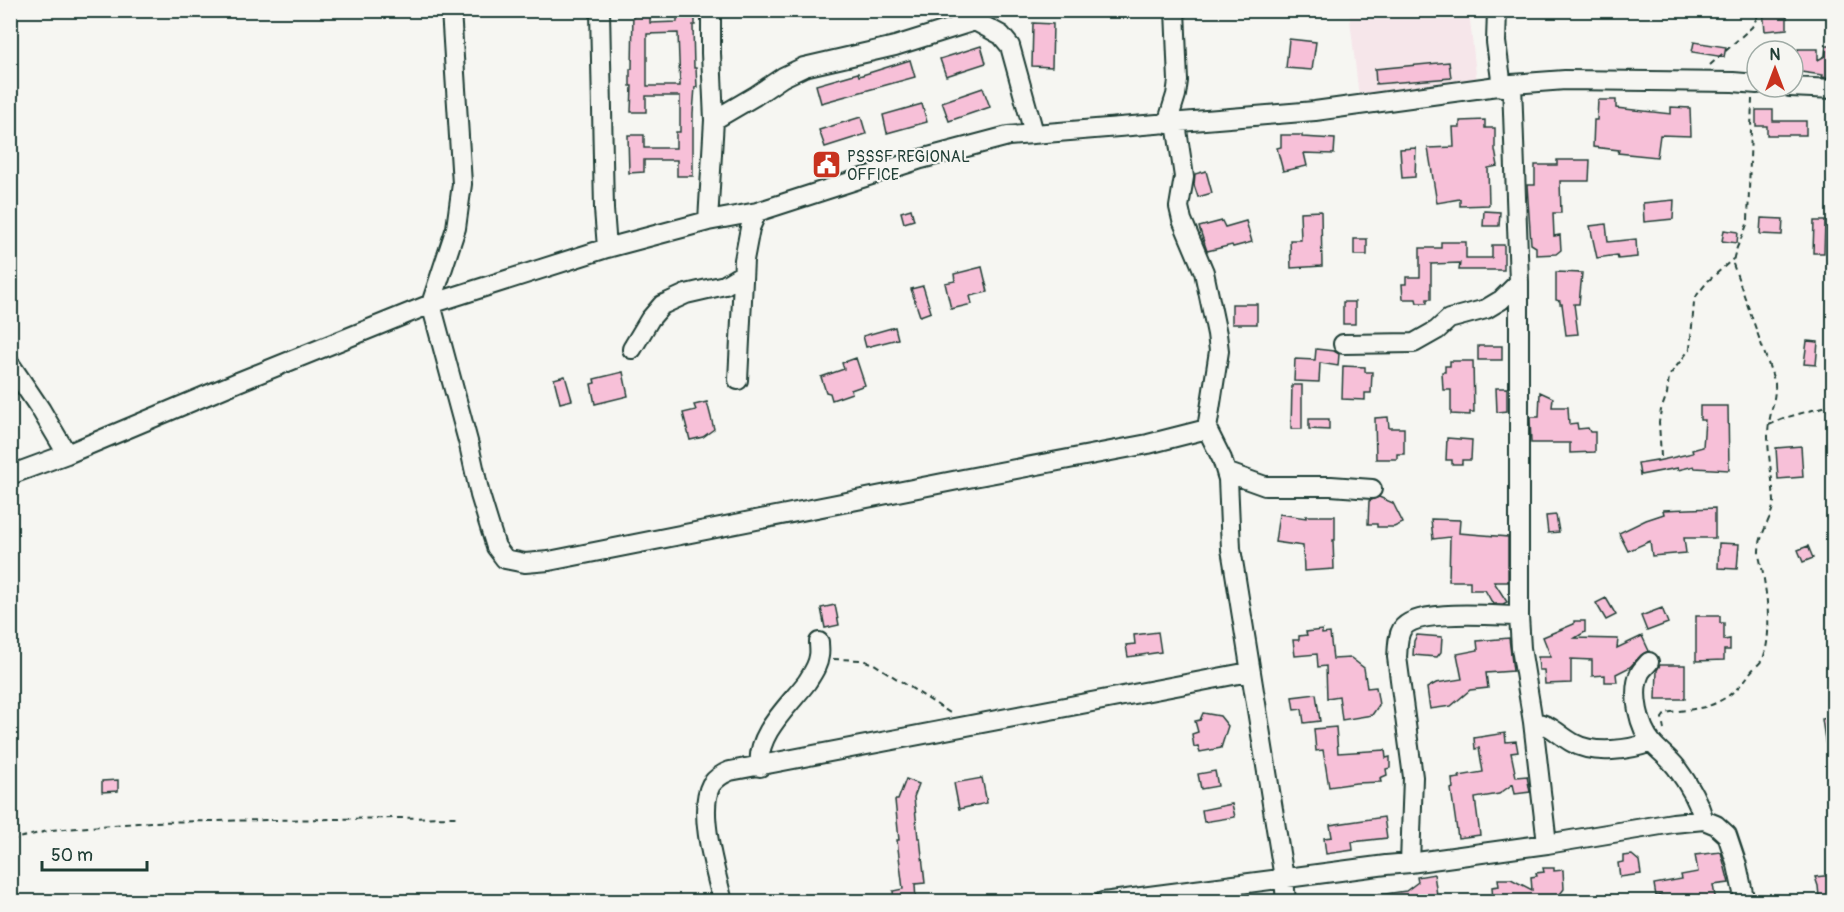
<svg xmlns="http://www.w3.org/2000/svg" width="1844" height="912" font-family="Pangolin,sans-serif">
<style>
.built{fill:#f6e6ea}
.building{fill:#f7c0d8;stroke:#1f3d34;stroke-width:1.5;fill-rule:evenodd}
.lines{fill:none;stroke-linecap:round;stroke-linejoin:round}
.minor-casing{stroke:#1f3d34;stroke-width:22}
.path{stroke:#1f3d34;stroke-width:2;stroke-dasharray:6 4.5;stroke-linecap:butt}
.minor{stroke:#f6f6f2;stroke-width:18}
.labels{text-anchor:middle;stroke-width:4.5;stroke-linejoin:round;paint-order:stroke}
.poi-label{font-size:16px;fill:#1f3d34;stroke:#f6f6f2;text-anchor:start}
</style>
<rect width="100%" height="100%" fill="#f6f6f2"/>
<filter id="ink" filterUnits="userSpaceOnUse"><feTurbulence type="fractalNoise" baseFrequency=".0167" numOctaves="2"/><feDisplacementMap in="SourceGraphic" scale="12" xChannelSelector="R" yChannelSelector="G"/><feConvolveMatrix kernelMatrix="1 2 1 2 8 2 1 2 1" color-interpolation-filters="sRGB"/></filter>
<g filter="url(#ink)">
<path class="built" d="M1349,11H1469L1477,83L1359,97Z"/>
<path class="building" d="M633,10H650V23L677,22V10H695V25H693L694,68H696L697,87H695L693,113V176H677V160H644V172L629,173L628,135H644V148H676V132H680V96H646V112H631L632,86H630V69H632ZM678,33L680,86H647V34Z
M1763,10H1787V29L1765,31Z
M1033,23L1053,24L1052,67L1032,66Z
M1289,39L1316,42L1312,70L1286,68Z
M1694,42L1726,47L1724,57L1692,52Z
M981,46L986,63L946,76L940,59Z
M1826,46H1833V78L1822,77L1823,75L1794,71L1798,49H1818V60L1825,56Z
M910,60L915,77L821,103L816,85L858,73L859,76Z
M1449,62L1451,78L1376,84L1375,69Z
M983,88L990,107L949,121L942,102Z
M1598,100H1616V108L1671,114V107L1690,108L1691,136L1660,135L1657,157L1618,153L1619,150L1593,147L1594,120H1597Z
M922,104L927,122L887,133L883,115Z
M1756,110H1773V121H1806V135H1767V126H1756Z
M861,117L866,134L825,147L819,130Z
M1485,120V128H1495V150L1498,166L1488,168L1489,205L1460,206V199L1437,203L1428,148L1454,147L1453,127H1460V121Z
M1281,135H1302V137L1335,139L1334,154L1304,153L1307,166L1283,171L1277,148L1281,147Z
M1416,148L1415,177L1402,178L1400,149Z
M1557,160H1590L1589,181H1560L1561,213H1553L1554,236L1560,235L1561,250L1556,254L1536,255V247L1531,244L1527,185H1535V165H1557Z
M1206,171L1212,193L1198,197L1194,185L1195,174Z
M1674,200L1673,219L1644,222L1643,203Z
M911,209L914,220L904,223L901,212Z
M1321,211L1322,266L1291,268L1290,240H1301L1300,212Z
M1484,211L1500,212L1499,226H1483Z
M1761,218L1783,219L1782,235L1760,234Z
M1222,221L1225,227L1246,221L1252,242L1233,247L1232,245L1207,251L1199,227Z
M1814,221H1825L1824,253H1813Z
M1606,224L1608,242L1636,239L1637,257L1618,259L1617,255L1597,258L1590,226Z
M1724,230L1738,232L1737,243L1722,241Z
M1354,239H1367V255H1354Z
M1441,242H1466V258H1492V245H1504V270H1459L1460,263L1431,264V299H1427V303H1417L1416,299H1403L1402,284H1406V277H1420V248H1441Z
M982,267L988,292L970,296L972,304L951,309L945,283L955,281L954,274Z
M1556,272L1582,273L1579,304H1574L1578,334L1566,335L1562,304H1560V301L1556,300Z
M923,286L931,312L920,316L911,289Z
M1343,302H1355V324H1343Z
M1232,304H1257V324H1232Z
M895,327L898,339L866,347L863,336Z
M1807,341L1818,342L1816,365L1804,364Z
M1478,346H1502V360H1478Z
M1316,349L1334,351L1339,354L1338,366L1320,363L1319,382L1294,381L1295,359L1315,360Z
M856,358L865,385L851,390L852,393L832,400L830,393L826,392L821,377L844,369L842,363Z
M1450,361H1473L1474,412H1470V415L1451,414V390H1443L1442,372H1445V366H1450Z
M1343,366L1365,367V372H1372L1371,393H1365V400L1342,399Z
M623,372L628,396L595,404L591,384L595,383L594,379Z
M565,376L572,400L560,403L554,379Z
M1292,385H1302V429H1291Z
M1496,388H1507V411L1497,412Z
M1540,392L1553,398L1552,407H1568L1569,424L1577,423L1578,429L1588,428L1590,432H1595V452L1570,453V443H1531L1530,417H1539Z
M707,402L714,429L703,437L690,440L683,413L696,410L694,405Z
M1700,406H1728L1729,470L1695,468L1694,466L1678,470V468L1640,475L1638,463L1657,460V461L1693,453L1692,450L1703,447L1705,420H1700Z
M1388,417L1389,428H1404V454H1397V459H1376L1375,418Z
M1309,419H1329V430L1309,429Z
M1447,438L1472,440L1471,460H1462V464H1452V460H1446Z
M1801,446L1803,477L1778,479L1776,448Z
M1379,497L1393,503L1403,523L1394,527H1377V524H1368L1369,501Z
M1715,508V538H1684L1686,553L1652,556L1650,541L1628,551L1619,533L1646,520L1664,514L1663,510Z
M1279,514L1306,518V516H1335V540H1333L1334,569L1304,571L1303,546L1275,542Z
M1556,515L1559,532L1548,533L1546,516Z
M1431,519L1460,520L1459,533L1508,537V582H1494L1507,602L1503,604H1493L1485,590H1470V581H1449L1450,537L1433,539Z
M1719,543L1739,544L1737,569L1718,568Z
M1808,546L1813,558L1803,562L1798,550Z
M1606,598L1616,615L1606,620L1596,603Z
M835,605L839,625L825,628L821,608Z
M1662,608L1668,623L1647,631L1641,616Z
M1696,616H1720V623H1724V640L1730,639V650H1724V660L1696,661Z
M1574,621H1585V632L1575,638L1618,639L1617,648L1642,636L1649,651L1641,655L1630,667L1616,674L1617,682H1605V675L1592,676V660L1571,659V683L1545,684L1544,670H1539L1538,657H1551L1543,637L1574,624Z
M1322,630V634L1330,633L1333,659L1351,658L1364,668L1367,688L1376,687L1379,705L1372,715L1342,720L1339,696L1327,698L1326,666L1318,667L1317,654L1295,656L1293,640H1299V636L1307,635L1306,632Z
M1158,632L1161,652L1128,657L1126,645L1135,644L1134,635Z
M1417,635L1442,637L1441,652L1437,657L1413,655L1414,641Z
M1509,638L1513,671L1486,673L1488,688L1470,690L1451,706L1430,709L1427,688L1436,683L1462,679L1457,654L1478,650L1477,641Z
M1660,665H1685V699H1656L1657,670Z
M1316,694L1320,721L1304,723L1302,709L1294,710L1292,697Z
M1203,713L1220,716L1228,726L1221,748L1200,752L1198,746L1194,747L1192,734L1198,732L1195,721L1200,720Z
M1833,717V753H1827L1822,719Z
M1336,727L1338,753L1385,750L1386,758L1390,757V768L1386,769L1387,775L1380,778L1381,782L1356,783L1329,787L1323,750L1316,751L1314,729Z
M1505,733L1506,742L1516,741L1518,752L1511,753L1516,777L1527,776L1530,792L1515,794L1513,784L1499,794L1475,798L1480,835L1458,838L1451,789L1453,788L1452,779L1460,778L1459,776L1483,772L1479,748L1475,749L1474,738Z
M1215,771L1218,786L1201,789L1198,774Z
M982,778L987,803L959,809L954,783Z
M906,779L919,784L914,797L918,838H920L925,883L915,884L916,902H894L893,891L903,889L897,840H899L895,800H898Z
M118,780V791L102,792V781Z
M1232,804L1235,817L1204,822L1202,810Z
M1384,817L1387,838L1352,842L1353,850L1326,854L1324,838L1332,837L1330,825Z
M1721,852L1729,883L1713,885L1716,902H1660V895L1656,896L1654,884L1682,879L1681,875L1698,872L1695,855Z
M1632,855L1639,861L1641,874L1620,877L1618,863L1623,862V856Z
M1543,868H1554V871L1563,870L1564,889L1554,902H1493L1492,887L1499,886L1498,879H1511L1532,890L1531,877L1537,876L1536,873L1544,872Z
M1434,874L1438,902H1379V895L1406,891L1418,882L1417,877Z
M1833,875V895L1819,896L1818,886L1815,877Z"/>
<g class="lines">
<defs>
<path id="minor" d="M451,10L462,184L456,228L431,304L469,445L480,495L496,547L505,559L525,563L549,561L963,479L1148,444L1207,429
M600,10L604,209L607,248
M1497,10L1496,42L1502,87
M970,11L975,21L1001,35L1010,46L1034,133
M1512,84L1519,282V616L1521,648L1533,722L1547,844
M1790,87L1834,89
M714,120L755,96L783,77L804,67L895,46L975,21
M1176,123L1184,177L1179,207L1182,220L1204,272L1217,334L1219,351L1207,429L1222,459L1228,479L1231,549L1235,573L1284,878L1286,902
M1167,124L1176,95L1178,81L1175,10
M708,221L714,120L711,53V10
M1343,344L1414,343L1437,330L1449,319L1486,309L1501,300L1519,282
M632,349L650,319L662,305L686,294L725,285L743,274
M10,364L41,410L67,454
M738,380L744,260L750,228L757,212
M1226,472L1265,486H1331L1372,489
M10,475L67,454L238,382L431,304L607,248L708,221L757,212L921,159L1008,136L1315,111L1512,84L1565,80L1733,82L1757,84
M1649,662C1646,666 1642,669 1640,673C1631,693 1639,728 1653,744C1660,752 1669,758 1676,767C1688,783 1698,800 1704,820
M1533,722C1553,725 1557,734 1573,743C1594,755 1630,750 1651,742
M760,767C755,735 789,706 807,682C812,674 818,666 819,656C820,652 819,646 819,642
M1410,863L1413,777L1397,657C1398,648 1397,637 1402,629C1415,608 1496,616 1519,616
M723,902C716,873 697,811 711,785C716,778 722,774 730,771L1249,672
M1103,902L1386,865L1410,863L1547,844L1673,823L1704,820L1716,825L1727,835L1737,865L1745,902"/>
</defs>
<use href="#minor" class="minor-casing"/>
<path class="path" d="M1710,65L1752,27L1761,10
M1769,425L1788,417L1834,404
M1661,457L1659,422L1661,410L1667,394L1669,376L1690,349L1694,303L1697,295L1708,281L1733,259
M833,659L862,660L874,664L950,713
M1664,730L1662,718L1666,713C1681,710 1696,710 1711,705C1727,699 1741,687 1750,673C1754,667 1762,663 1764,656C1772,630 1767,599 1763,573C1762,567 1760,561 1759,555C1758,535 1771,521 1774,502C1773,480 1768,458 1768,435C1768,417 1776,401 1775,383L1733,264C1734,248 1744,236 1748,221L1752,99
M10,840L52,830L150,822L457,817"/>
<use href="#minor" class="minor"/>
</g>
</g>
<defs>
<symbol id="civic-square" viewBox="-11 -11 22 22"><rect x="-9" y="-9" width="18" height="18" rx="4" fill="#c8321e" stroke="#f6f6f2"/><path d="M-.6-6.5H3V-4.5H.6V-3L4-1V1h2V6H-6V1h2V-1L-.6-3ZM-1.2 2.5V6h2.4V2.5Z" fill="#fff"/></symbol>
</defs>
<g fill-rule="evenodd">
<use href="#civic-square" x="810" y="148" width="33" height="33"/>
</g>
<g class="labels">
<g class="poi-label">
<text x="847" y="162">PSSSF REGIONAL<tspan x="847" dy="18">OFFICE</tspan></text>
</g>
</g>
<rect width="1844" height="912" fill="none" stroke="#f6f6f2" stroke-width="36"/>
<rect x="18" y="18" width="1808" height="876" fill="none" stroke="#1f3d34" stroke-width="2" filter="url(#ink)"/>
<g transform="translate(1775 69)"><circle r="28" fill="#f6f6f2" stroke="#a0aca6" stroke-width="1.5"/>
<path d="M0-4.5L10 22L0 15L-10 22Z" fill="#c8321e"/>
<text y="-9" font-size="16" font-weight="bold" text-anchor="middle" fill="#1f3d34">N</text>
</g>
<path d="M42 861v9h105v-9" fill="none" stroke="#1f3d34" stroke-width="3"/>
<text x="51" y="861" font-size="18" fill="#1f3d34" stroke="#f6f6f2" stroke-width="4.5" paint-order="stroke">50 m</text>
</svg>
